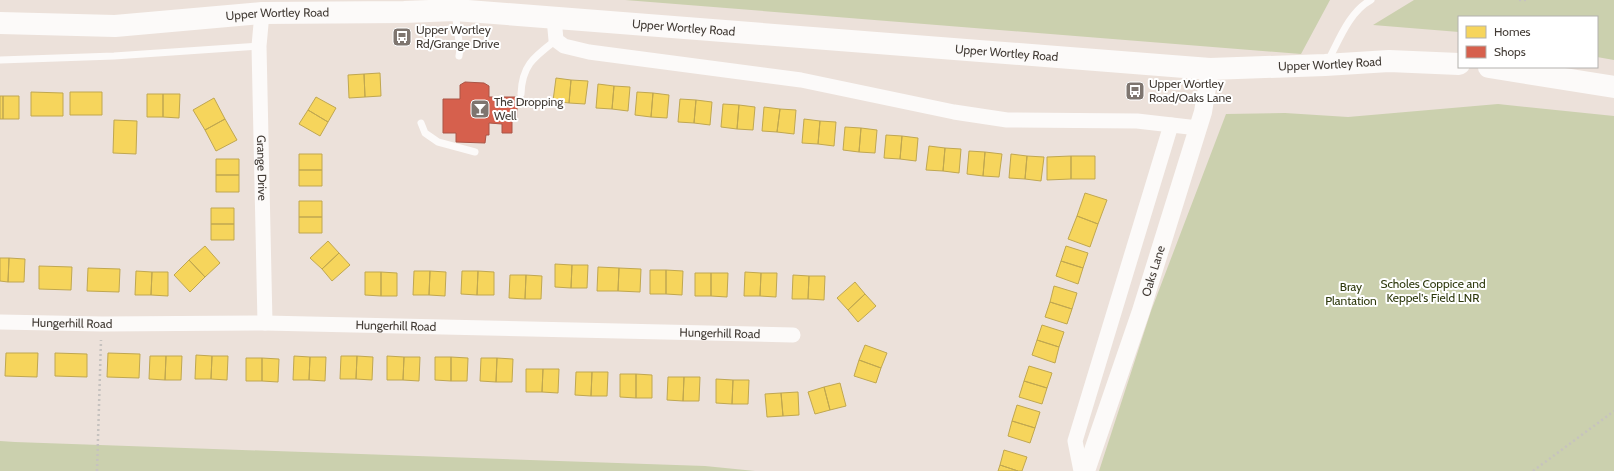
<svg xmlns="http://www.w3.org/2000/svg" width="1614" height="471" font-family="Cabin,sans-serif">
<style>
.green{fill:#cbd0ae}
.homes{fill:#f6d55c;stroke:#c0a750}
.shops{fill:#d6604d;stroke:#aa5546}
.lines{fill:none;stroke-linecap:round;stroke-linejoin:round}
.path{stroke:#c6c2bf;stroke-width:2.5;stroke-dasharray:2 3;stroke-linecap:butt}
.service{stroke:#fcfaf9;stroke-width:7}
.minor{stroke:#fcfaf9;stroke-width:15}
.tertiary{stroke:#fcfaf9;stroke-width:18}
.primary{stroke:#fcfaf9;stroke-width:22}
.labels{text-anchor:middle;stroke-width:4;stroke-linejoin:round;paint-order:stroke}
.street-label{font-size:12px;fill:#423b35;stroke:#fff}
.poi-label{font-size:12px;fill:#423b35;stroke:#fff;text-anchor:start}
.park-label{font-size:12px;fill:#2e390d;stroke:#fff}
</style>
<rect width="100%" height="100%" fill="#ece1da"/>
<path class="green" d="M625,0H1330L1301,54Z
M1414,0H1614V60L1597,57V17H1459V32L1373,25Z
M1498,104L1614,116V471H1099L1151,311L1226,114L1285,113L1348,117Z
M0,441L15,442L705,466L755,471H0Z"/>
<path class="homes" d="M380,73L381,96L365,97L364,74Z
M364,74L365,97L349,98L348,75Z
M556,78L571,80L569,103L553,101Z
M571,80L588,81L585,104L569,103Z
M598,84L614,86L612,109L596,108Z
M614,86L630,87L628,111L612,109Z
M31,92L63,93V116H31Z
M70,92H102V115H70Z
M637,92L653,93L651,117L635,115Z
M653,93L669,95L667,118L651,117Z
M147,94H163V117H147Z
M163,94H180L179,118L163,117Z
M0,96H3V119H0Z
M3,96H19V119H3Z
M316,97L336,108L328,122L308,110Z
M214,98L225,119L205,130L193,110Z
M680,99L696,100L694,123L678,122Z
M696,100L712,102L710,125L694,123Z
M723,104L739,105L737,129L721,127Z
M739,105L755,107L753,130L737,129Z
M764,107L780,109L777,132L762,131Z
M780,109L796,110L794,134L777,132Z
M308,110L328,122L320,136L299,124Z
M225,119L237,140L216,151L205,130Z
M804,119L820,121L818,144L802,143Z
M114,120L137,121L136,154L113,153Z
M820,121L836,122L834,146L818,144Z
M845,127L861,128L859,152L843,150Z
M861,128L877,130L875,153L859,152Z
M886,135L902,136L900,159L884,158Z
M902,136L918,138L916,161L900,159Z
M929,146L945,148L943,171L926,170Z
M945,148L961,149L959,173L943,171Z
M969,151L985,152L983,176L967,174Z
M985,152L1002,154L999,177L983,176Z
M299,154H322V170H299Z
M1011,154L1027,156L1025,179L1009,178Z
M1027,156L1044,157L1041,181L1025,179Z
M1071,156V179L1047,180V157Z
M1071,156H1095V179H1071Z
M216,159H239V175H216Z
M299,170H322V186H299Z
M216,175H239V192H216Z
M1085,193L1107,200L1098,224L1077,216Z
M299,201H322V217H299Z
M211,208H234V224H211Z
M1077,216L1098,224L1090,247L1068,239Z
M299,217H322V233H299Z
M211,224H234V240H211Z
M328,241L339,253L322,269L310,258Z
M205,246L220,263L205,277L189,260Z
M1066,246L1088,253L1083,268L1061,261Z
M339,253L350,265L332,281L322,269Z
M0,258H9L8,282L0,281Z
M9,258L25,259L24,282H8Z
M189,260L205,277L190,292L174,275Z
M1061,261L1083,268L1078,284L1056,276Z
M555,264L572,265L571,288L555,287Z
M572,265H588L587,288H571Z
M39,266L72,267L71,290L39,289Z
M598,267L619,268L618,291H597Z
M88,268L120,269L119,292L87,291Z
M619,268L641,269L640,292L618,291Z
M650,270H666V294H650Z
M666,270L683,271L682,295L666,294Z
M136,271L152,272L151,295H135Z
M414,271H430L429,295H413Z
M430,271L446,272L445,296L429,295Z
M462,271H478L477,295L461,294Z
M478,271L494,272V295H477Z
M152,272H168V296L151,295Z
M365,272H381V296L365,295Z
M381,272L397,273V296H381Z
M745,272L761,273L760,296H744Z
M695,273H711V296H695Z
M711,273H728L727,297L711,296Z
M761,273H777L776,297L760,296Z
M510,275H526L525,299L509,298Z
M526,275L542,276L541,299H525Z
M793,275L809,276L808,299H792Z
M809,276H825L824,300L808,299Z
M855,282L865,294L848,310L837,298Z
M1054,286L1077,293L1072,309L1050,302Z
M865,294L876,306L858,322L848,310Z
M1050,302L1072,309L1067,324L1045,317Z
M1042,325L1064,332L1059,347L1037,340Z
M1037,340L1059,347L1055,363L1032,355Z
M865,345L887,353L881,368L859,360Z
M6,353H38L37,377L5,376Z
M55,353L87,354V377L55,376Z
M108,353L140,354L139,378L107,377Z
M196,355L212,356L211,379H195Z
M150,356H166L165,380L149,379Z
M166,356H182L181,380H165Z
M212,356H228L227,380L211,379Z
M294,356L310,357L309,380H293Z
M341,356H357L356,379H340Z
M357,356L373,357L372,380L356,379Z
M387,356L404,357L403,380H387Z
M310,357H326L325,381L309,380Z
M404,357H420L419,381L403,380Z
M435,357H451V381L435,380Z
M451,357L468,358L467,381H451Z
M246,358H262V381H246Z
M262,358L279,359L278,382L262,381Z
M481,358H497L496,382L480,381Z
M497,358L513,359L512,382H496Z
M859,360L881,368L876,383L854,376Z
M1029,366L1052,373L1047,388L1024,381Z
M526,369H543L542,392H526Z
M543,369H559L558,393L542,392Z
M576,372H592L591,396L575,395Z
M592,372H608L607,396H591Z
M620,374H636V398L620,397Z
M636,374L652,375V398H636Z
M668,377H684L683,401L667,400Z
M684,377H700L699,401H683Z
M716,379L733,380L732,404L716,403Z
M733,380H749L748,404H732Z
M1024,381L1047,388L1042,404L1019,397Z
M840,383L846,406L830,410L824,387Z
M824,387L830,410L815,414L808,392Z
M798,392L799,415L783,416L781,393Z
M781,393L783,416L767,417L765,394Z
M1017,405L1040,412L1035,428L1012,421Z
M1012,421L1035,428L1030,443L1008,436Z
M1004,450L1027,457L1022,471H1018L1000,465Z
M1000,465L1018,471H998Z"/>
<path class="shops" d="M465,82L484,83L489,86V97H517V118H512V133H502V124L489,123V135H486L485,143L456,142V133H443V99H460V85Z"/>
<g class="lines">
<path class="path" d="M1519,0H1527
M97,471L101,340
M1533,471L1614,411"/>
<path class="service" d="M455,12L460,49L459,56
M0,60L114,56L259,46
M1328,61C1339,40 1349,12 1371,0
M521,94C522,65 534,57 556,40
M421,123L425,133L438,142L475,152"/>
<g class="minor">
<path id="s1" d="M262,13L259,46L265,323"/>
<path d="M554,18L556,40L564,46L589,52L801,80L954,112L1007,120L1137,121L1198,128"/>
<path id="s2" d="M0,322L102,324L265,323L793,335"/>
<path d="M1081,471L1075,441L1171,125"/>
</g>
<path class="tertiary" id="s3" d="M1086,471L1141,311L1203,112L1210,69"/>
<g class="primary">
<path id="s4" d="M0,23L115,26L262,13L404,12L455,10L1210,69L1325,65L1389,61L1459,64"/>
<path d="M1489,67L1614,87"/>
</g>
</g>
<defs>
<symbol id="bus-square" viewBox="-11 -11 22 22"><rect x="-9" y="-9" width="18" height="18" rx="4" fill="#7e756f" stroke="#fff"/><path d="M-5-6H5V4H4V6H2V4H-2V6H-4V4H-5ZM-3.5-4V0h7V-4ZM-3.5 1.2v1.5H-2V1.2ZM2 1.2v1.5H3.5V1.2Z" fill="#fff"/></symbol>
<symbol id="bar-square" viewBox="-11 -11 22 22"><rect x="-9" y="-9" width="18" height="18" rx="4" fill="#7e756f" stroke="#fff"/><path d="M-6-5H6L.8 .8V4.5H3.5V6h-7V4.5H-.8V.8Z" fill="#fff"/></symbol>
</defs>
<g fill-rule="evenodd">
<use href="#bus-square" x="391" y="26" width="22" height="22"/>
<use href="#bus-square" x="1124" y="80" width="22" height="22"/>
<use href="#bar-square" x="469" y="98" width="22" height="22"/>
</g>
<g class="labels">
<g class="street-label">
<text dy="4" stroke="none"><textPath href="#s4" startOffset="278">Upper Wortley Road</textPath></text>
<text dy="4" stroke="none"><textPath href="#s4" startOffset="685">Upper Wortley Road</textPath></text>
<text dy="4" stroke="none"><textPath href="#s4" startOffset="1009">Upper Wortley Road</textPath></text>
<text dy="4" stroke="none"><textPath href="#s4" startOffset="1333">Upper Wortley Road</textPath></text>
<text dy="4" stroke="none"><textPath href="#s1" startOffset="155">Grange Drive</textPath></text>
<text dy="4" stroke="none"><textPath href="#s3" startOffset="211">Oaks Lane</textPath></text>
<text dy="4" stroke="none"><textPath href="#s2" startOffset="72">Hungerhill Road</textPath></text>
<text dy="4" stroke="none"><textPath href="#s2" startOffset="396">Hungerhill Road</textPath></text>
<text dy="4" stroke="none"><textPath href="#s2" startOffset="720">Hungerhill Road</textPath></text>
</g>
<g class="poi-label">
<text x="416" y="34">Upper Wortley<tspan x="416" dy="14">Rd/Grange Drive</tspan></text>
<text x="1149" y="88">Upper Wortley<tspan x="1149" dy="14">Road/Oaks Lane</tspan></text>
<text x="494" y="106">The Dropping<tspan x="494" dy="14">Well</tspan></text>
</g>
<g class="park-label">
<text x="1433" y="288">Scholes Coppice and<tspan x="1433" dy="14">Keppel's Field LNR</tspan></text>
<text x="1351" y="291">Bray<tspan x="1351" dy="14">Plantation</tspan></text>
</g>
</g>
<rect x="1458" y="16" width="140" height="52" fill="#ffffff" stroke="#b3b1ae"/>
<rect x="1466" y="26" width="20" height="12" fill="#f6d55c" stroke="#b3b1ae"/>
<text x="1494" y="36" font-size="12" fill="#423b35">Homes</text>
<rect x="1466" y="46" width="20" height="12" fill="#d6604d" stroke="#b3b1ae"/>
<text x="1494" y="56" font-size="12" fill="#423b35">Shops</text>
</svg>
